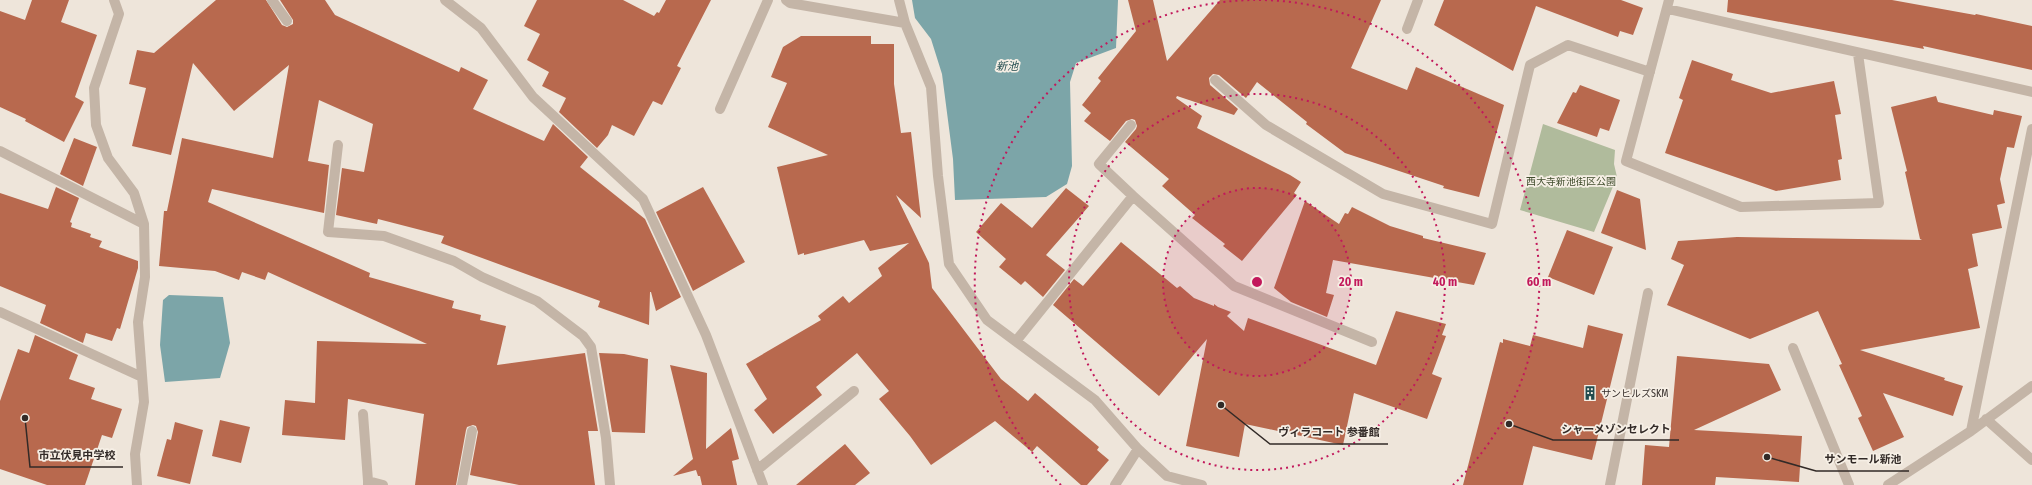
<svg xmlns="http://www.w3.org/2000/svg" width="2032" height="485" font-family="'Fira Sans Condensed','Noto Sans JP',sans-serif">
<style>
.green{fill:#b0bb9c}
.water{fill:#7ca5a8}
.building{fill:#b8694e}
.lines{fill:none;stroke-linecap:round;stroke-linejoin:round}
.minor{stroke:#c4b5a7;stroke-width:10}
.ring{fill:none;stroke:#c2185b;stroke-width:2;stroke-dasharray:2 4}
.labels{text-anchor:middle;stroke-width:3.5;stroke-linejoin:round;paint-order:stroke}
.park-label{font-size:10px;fill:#414d2d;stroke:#f6efe5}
.poi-label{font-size:10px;fill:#322a27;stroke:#f6efe5;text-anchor:start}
.water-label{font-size:11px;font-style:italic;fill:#214b4e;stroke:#f6efe5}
.centre{fill:#c2185b;stroke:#f6efe5;stroke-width:2}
.ring-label{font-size:12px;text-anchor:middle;font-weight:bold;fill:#c2185b;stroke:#f6efe5;stroke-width:3.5;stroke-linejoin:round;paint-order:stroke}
.leader{fill:none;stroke:#322a27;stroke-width:1.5}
.callout-dot{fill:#322a27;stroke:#f6efe5;stroke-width:1.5}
.callout-label{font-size:11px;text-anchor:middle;font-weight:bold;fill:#322a27;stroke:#f6efe5;stroke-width:3.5;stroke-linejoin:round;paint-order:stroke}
</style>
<rect width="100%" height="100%" fill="#eee5da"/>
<path class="green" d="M1543,124L1615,150L1614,164L1617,177L1594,232L1520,210Z"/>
<path class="water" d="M912,0H1118L1116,48L1076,63L1070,82L1072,166L1067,184L1046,197L955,200L953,159L942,74L931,39L915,18Z
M169,295L223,297L230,343L220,378L165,382L160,345L163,300Z"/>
<path class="building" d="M32,0H69L61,22L97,35L75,97L84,102L64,142L25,121L26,119L0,107V11L25,20Z
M216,0H266L282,25L287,27L293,24V20L280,0H325L335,15L459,72L461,67L488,80L473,109L544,141L553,124L588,157L580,167L645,219L681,297L656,311L651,292H650L649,325L598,307L600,301L441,243L444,236L378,219L377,224L336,215L342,168L364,172L373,124L319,100L308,161L329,165L324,213L212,189L208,202L370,273L369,277L454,301L452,308L481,315L480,320L506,326L497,365L585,353L598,431H588L595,485H519L470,475L478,432L476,426L473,425L467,427L466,430L456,485H415L424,414L348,399L345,440L282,435L285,400L315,403L317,341L427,344L268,272L265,280L242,272L239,280L215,271L159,266L164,211H167L182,138L273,158L289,65L234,111L193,63L171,155L132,146L146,88L129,84L137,50L154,53Z
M537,0H623L654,16L657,12L659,13L666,0H711L677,66L681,68L662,105L653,101L634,136L612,125L608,135L597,148L559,112L566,98L542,86L549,72L527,60L540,34L524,26Z
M1128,0H1153L1167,61L1220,0H1381L1351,68L1407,90L1416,67L1504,105L1479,197L1443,188L1444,186L1345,153L1306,124L1307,122L1257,82L1246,98L1219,75L1213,74L1209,78L1210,85L1238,109L1234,115L1177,96L1176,98L1202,116L1197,128L1290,175L1301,182L1294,193L1297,195L1242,261L1223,246L1225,244L1192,218L1195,215L1162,186L1169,179L1125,142L1136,129L1137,126L1135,120L1132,119L1126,121L1110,141L1084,121L1091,113L1082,105L1101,81L1098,78L1136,31Z
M1444,0H1621L1643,8L1633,35L1620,31L1618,37L1536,6L1513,71L1434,25Z
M1728,0H1892L1975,15L1976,14L2032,26V70L1923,46L1924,49L1727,12Z
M801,36H871V44H894V84L901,133L911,132L921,218L896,195L929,263L932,288L1001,379L1028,401L1035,393L1099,447L1097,450L1109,460L1087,485H1081L1037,446L1032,452L995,421L931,465L910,436L879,399L889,391L857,353L816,387L822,395L773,434L754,410L767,399L746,364L821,320L818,316L843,296L849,303L882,276L878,268L909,243L870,251L864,240L804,255V253L798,255L777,167L828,155L768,127L787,83L771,77L783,47Z
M1692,60L1733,74L1731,80L1771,93L1834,81L1841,114L1835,115L1842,159L1838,160L1841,180L1776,191L1665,153L1683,100L1679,98Z
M1580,85L1620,100L1609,131L1600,128L1597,137L1557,123L1573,92L1576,93Z
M1936,96L1938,102L1993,115L1994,110L2022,116L2014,148L2007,147L2000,179L2005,203L1997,205L2002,228L1972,234L1978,266L1968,269L1980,328L1860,350L1945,378L1944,380L1963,386L1953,416L1883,393L1904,437L1873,451L1858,418L1862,416L1839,365L1842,364L1818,311L1750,339L1667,305L1684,265L1671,259L1678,241L1737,237L1922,240L1920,239L1905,172L1907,171L1891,107Z
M74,138L97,147L83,186L60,174Z
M56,187L79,198L70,222L72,223L71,227L91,234L90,237L102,241L99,247L138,261V268L120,329L117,328L112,341L86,333L83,343L40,323L46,305L0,286V193L48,209Z
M703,187L745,262L693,291L656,212Z
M1066,188L1089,206L1046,255L1065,270L1043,297L1025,281L1021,285L999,267L1006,259L976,232L1001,203L1032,228Z
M1617,190L1640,199L1646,250L1601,233Z
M1305,201L1339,224L1345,213L1348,214L1352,207L1390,226L1423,236V238L1486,253L1474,285L1333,260L1326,293L1334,295L1327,317L1291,302L1274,288Z
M1567,230L1613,247L1594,295L1548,277Z
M1121,242L1177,288L1180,286L1194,298L1214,306V304L1218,307L1231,312L1227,316L1244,331L1248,318L1376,365L1396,311L1446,324L1442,335L1446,336L1432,374L1442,378L1427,419L1354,393L1343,445L1245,424L1239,457L1186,446L1207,339L1159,396L1053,305L1074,279L1083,286Z
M1588,325L1623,334L1592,460L1533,446L1523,485H1463L1500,342L1503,343V339L1530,346L1533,335L1583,348Z
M35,335L78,355L69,379L95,388L91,399L122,409L112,438L102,435L85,485H47L0,469V401L18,349L29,353Z
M599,353L624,354L648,359L645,433L612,432Z
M1677,356L1769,364L1781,390L1694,430L1802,436L1799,482L1716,477L1715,485H1642L1645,445L1669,447Z
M670,365L707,373L706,449L731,428L739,459L732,461L737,485H702L700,476H698L696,470L673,476L693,459Z
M220,420L250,427L241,463L212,456Z
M175,422L203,430L190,484L157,476L167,439L171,440Z
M845,444L870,473L855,485H796Z"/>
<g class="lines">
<path class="minor" d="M114,0L119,14L94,88L96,125L108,158L134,193L144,224L145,277L138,322L144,402L135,454L137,485
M272,0L287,21
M445,0L481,28L533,97L643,199L706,335L763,485
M786,0L790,3L905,23
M899,0L905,23L931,87L938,176L949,264L987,320L1095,400L1138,449L1167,476L1202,485
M1669,0L1626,161L1741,207L1879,203L1858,54
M1668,9L2032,92
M1407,29L1418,0
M1215,80L1266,125L1383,194L1492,224L1530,65L1568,45L1650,72
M720,109L768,0
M1131,125L1099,164L1133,196
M338,145L328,232L384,236L454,261L482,277L537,301L583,336L591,347L606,438L610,485
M0,151L144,224
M0,312L142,377
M1016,341L1133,196L1234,286L1372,342
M1793,348L1849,485
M363,414L368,481
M1986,419L2032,460
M1971,431L2032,129
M757,470L854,391
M368,485V481L383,485
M462,485L472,431
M1115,485L1138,449
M1610,485L1648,293
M1888,485L1971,431L2032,386"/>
</g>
<circle cx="1257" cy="282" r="94" fill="#c2185b" fill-opacity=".12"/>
<g class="ring">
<circle cx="1257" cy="282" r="94"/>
<circle cx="1257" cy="282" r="188"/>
<path d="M1061 485A282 282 0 0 1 1255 0M1259 0A282 282 0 0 1 1453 485"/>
</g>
<defs>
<symbol id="building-bare" viewBox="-9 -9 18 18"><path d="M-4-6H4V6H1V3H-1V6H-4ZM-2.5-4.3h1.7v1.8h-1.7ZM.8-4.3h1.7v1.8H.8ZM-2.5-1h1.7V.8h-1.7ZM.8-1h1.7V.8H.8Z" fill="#214b4e" stroke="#f6efe5" stroke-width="2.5" paint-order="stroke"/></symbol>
</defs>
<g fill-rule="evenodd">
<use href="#building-bare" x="1580" y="383" width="20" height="20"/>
</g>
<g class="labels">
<g class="park-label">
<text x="1571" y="185">西大寺新池街区公園</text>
</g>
<g class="poi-label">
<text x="1601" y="397">サンヒルズSKM</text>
</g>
<g class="water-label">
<text x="1007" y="70">新池</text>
</g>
</g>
<circle cx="1257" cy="282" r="6" class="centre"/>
<g class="ring-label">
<text x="1351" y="286">20 m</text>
<text x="1445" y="286">40 m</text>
<text x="1539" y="286">60 m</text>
</g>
<path class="leader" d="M1509 424L1553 440H1679M1221 405L1270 444H1388M25 418L30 467H123M1767 457L1816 471H1909"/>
<g class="callout-dot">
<circle cx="1509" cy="424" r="4"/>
<circle cx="1221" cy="405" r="4"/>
<circle cx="25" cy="418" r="4"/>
<circle cx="1767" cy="457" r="4"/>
</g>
<g class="callout-label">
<text x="1616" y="433">シャーメゾンセレクト</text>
<text x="1329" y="436">ヴィラコート 参番館</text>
<text x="77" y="459">市立伏見中学校</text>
<text x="1863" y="463">サンモール新池</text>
</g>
</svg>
